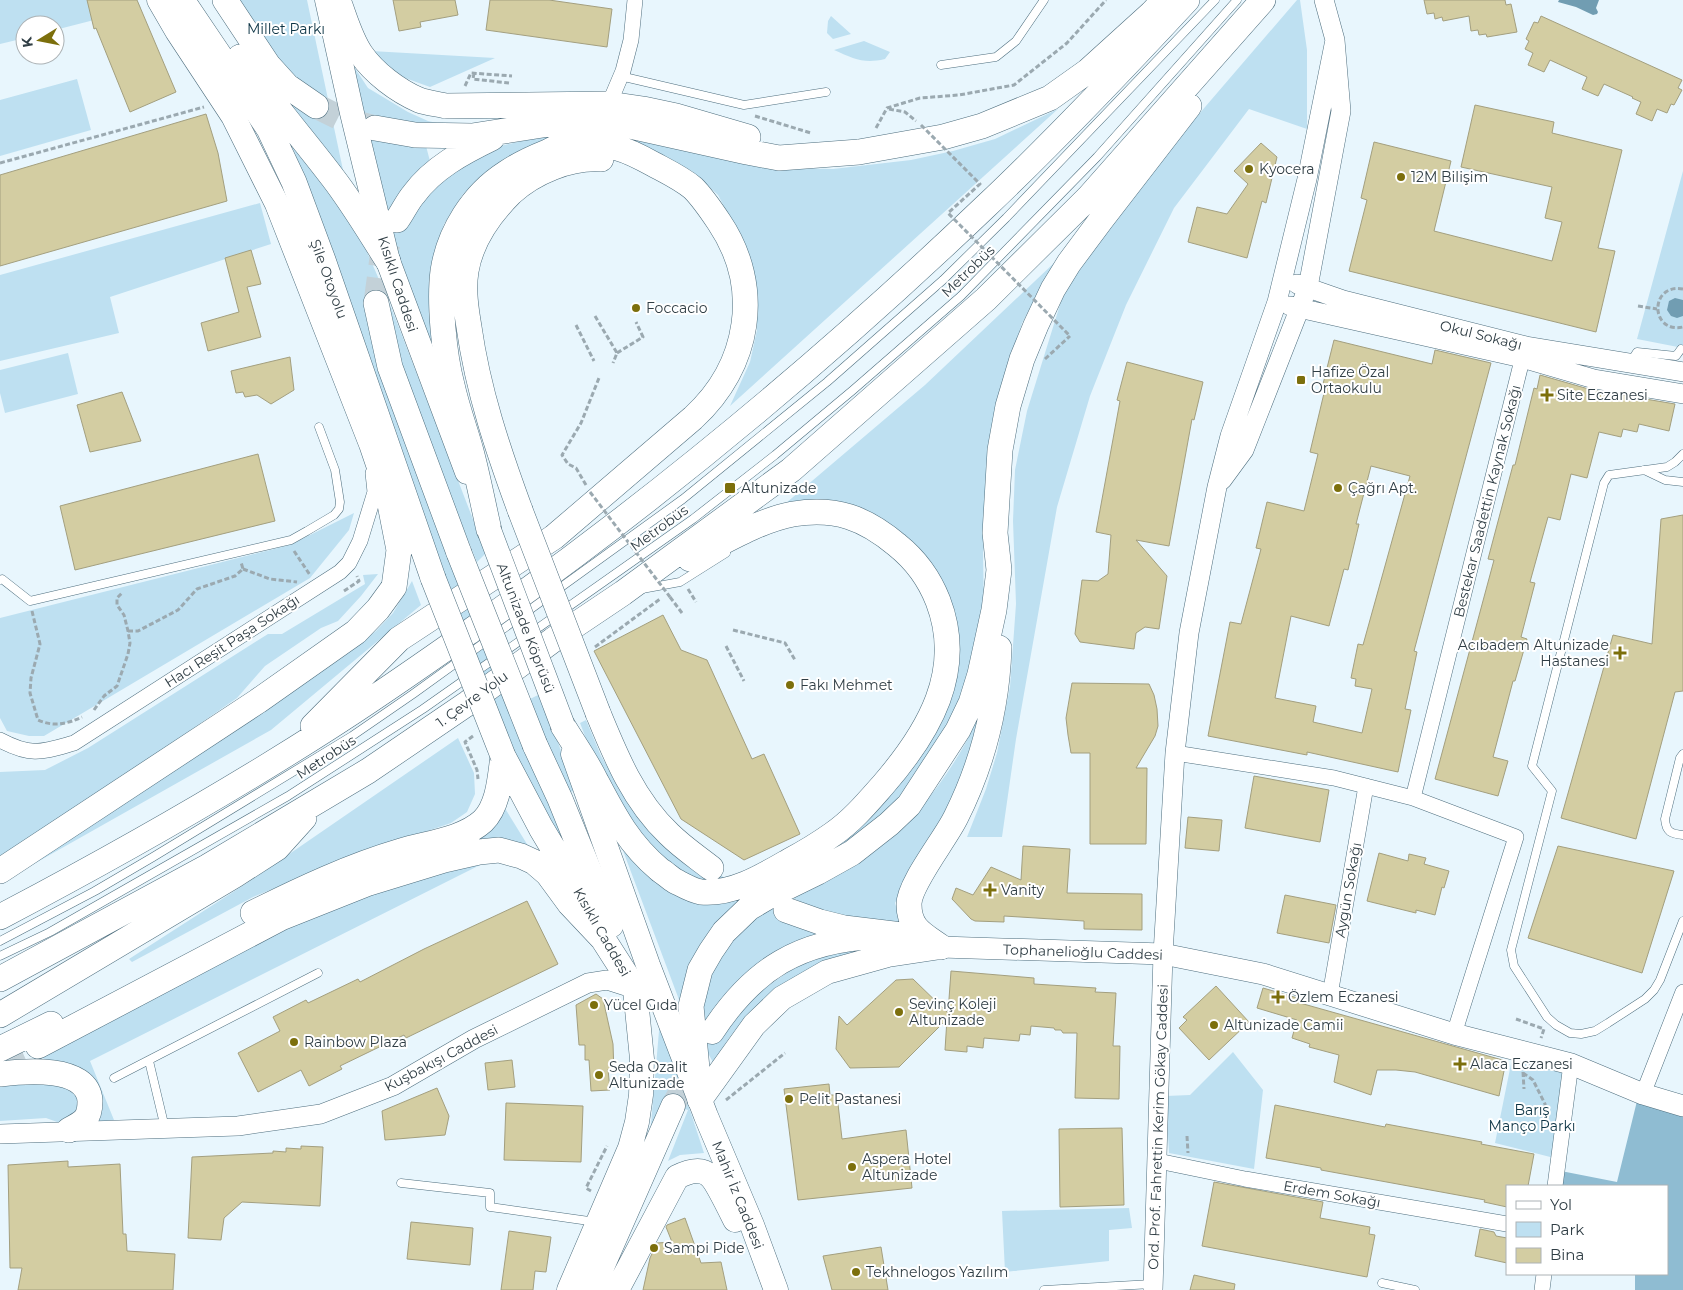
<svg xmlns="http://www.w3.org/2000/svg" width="1683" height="1290" font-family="Montserrat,sans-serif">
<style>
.green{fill:#bee0f1}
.forest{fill:#8fbcd2}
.water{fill:#719db2}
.building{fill:#d3cda2;stroke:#a39f7f;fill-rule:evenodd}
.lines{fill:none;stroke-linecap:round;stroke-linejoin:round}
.primary-tunnel{stroke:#c3d1d8;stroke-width:24;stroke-dasharray:24 12;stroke-linecap:butt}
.trunk-tunnel{stroke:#c3d1d8;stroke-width:25;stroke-dasharray:25 12;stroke-linecap:butt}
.service-casing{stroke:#4e6e7e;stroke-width:9}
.minor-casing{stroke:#4e6e7e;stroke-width:16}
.tertiary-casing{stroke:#4e6e7e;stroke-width:20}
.secondary-casing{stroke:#4e6e7e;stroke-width:22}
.primary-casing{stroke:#4e6e7e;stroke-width:25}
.trunk-casing{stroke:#4e6e7e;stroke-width:26}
.path{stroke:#9ba9b0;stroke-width:3;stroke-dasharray:5 2.5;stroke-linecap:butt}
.service{stroke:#fff;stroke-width:8}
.minor{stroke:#fff;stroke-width:15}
.tertiary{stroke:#fff;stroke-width:19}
.secondary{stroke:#fff;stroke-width:21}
.primary{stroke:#fff;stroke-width:24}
.trunk{stroke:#fff;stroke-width:25}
.primary-bridge-casing{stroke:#4e6e7e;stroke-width:25;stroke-linecap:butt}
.trunk-bridge-casing{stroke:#4e6e7e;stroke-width:26;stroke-linecap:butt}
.path-bridge{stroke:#9ba9b0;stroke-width:3;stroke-dasharray:5 2.5;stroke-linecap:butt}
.primary-bridge{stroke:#fff;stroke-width:24}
.trunk-bridge{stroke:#fff;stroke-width:25}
.poi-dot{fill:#7c6f0c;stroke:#fff;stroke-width:2}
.labels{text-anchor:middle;stroke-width:4;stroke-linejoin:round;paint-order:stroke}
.park-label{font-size:14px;fill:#0b3344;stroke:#fff}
.poi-label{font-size:14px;fill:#303e45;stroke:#fff;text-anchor:start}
.street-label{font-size:14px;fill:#303e45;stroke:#fff}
</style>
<rect width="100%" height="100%" fill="#e8f6fd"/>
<path class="green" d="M0 0H137L141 8 55 30V25H25V38L0 44Z
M238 0H307L343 170 323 150 289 107 291 76 262 41Z
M1297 0H1300L1307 50V129L1249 109 1174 208 1126 305 1090 396 1057 507 1016 739 1002 837H967L986 789 997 753 1010 687 1016 604 1013 521 1015 470 1027 411 1063 295 1090 252 1151 170Z
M831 16 851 34 833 39 827 33 828 21Z
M864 41 890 52 885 59C864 64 854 59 834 50Z
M371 51 495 58 430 87 394 74Z
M345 53 368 88 408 112 428 121 463 129 426 146 431 165 424 199 455 168 496 147 543 136 629 135 783 168 833 169 911 160 953 151 995 139 1058 109 730 406 750 362 757 330V305L740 236 718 195 692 171 656 153 546 141 504 159 463 194 444 224 433 259 435 354 397 250Z
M77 79 91 130 0 156V100Z
M288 137 361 238 391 307 486 553 477 562 435 459 367 303 586 881 512 751 439 565 343 289 317 207Z
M1683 171V348L1637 339Z
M260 203 271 244 110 297 119 333 0 361V275Z
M1054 263 1022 323 999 399 987 493 983 554 984 609 957 714 909 791 844 847 786 879 941 713 931 571 900 531 865 511 779 509 925 385Z
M68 353 78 394 5 413 0 393V370Z
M354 513 349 530 310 578 44 736H29L7 731 0 718V618L290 545Z
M378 574 361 596 338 621 321 628 265 666 237 698 40 834 0 856V772L45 770 88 748 268 634H282L365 584 363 575Z
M412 581 421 605 271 730 0 883 357 646 376 631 393 613Z
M540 694 554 731 575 791 570 792 528 700Z
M984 698 986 700C981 724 975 747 966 770 947 816 918 859 895 903L903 928 825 914 789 896 777 916 803 926 833 933 788 949 769 958 741 981 716 1010 708 1029 718 1036 737 1011 752 997 794 968 827 953 892 945C876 949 859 951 843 956 801 971 756 1001 729 1038 723 1046 719 1055 714 1064 706 1050 698 1035 698 1018 698 966 744 918 789 896 794 893 801 892 807 889 832 878 857 865 879 848 914 820 943 783 965 744 973 730 978 713 984 698Z
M586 720 601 756 617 783 710 870 721 875 727 881 707 886 676 870 638 835 595 762 580 723Z
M458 738 474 773 475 794 467 812 451 823 357 855 253 897 132 962 129 959 247 883Z
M503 805 530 849 470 842Z
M619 840 636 859 740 898 743 901 681 1005Z
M488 861 90 1061 114 1120 98 1122 103 1107 95 1086 85 1074 67 1063 44 1059 40 1054 305 920 369 894 453 868Z
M660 1019 704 1153 680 1155 668 1161 688 1110 673 1106 650 1136Z
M1514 1049 1571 1064 1558 1159 1495 1143Z
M1233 1052 1263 1090 1254 1169 1169 1153 1166 1096 1190 1095Z
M61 1081 79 1095 77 1110 60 1123 46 1118 0 1121V1082Z
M1129 1208 1132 1228 1109 1230V1261L1005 1272 1002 1211Z"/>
<path class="forest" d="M1637 1101 1683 1115V1290H1635V1274H1667V1186H1559L1561 1171 1617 1182Z"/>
<path class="water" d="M1559 0H1599L1596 8 1598 12 1597 14 1593 15 1576 7 1558 2Z
M1675 298 1683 300V316L1677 318 1671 316 1667 310 1669 301Z"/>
<path class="building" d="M87 0H137L176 92 130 112 96 28 94 29Z
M393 0H455L458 15 420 22 421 27 399 31Z
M490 0H549L612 9 607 47 486 30Z
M1424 0H1505L1506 5 1511 4 1517 32 1487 37 1486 34 1479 35 1478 30 1471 31 1469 16 1443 21 1442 17 1435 19 1434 13 1427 14Z
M1541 16 1682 80 1678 88 1682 90 1674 105 1671 104 1667 113 1657 109 1652 121 1636 114 1641 102 1632 98 1633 97 1604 84 1598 96 1582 89 1587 77 1550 60 1544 72 1528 65 1533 53 1525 49 1529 41 1526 39 1534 22 1538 23Z
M1475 105 1554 122 1552 133 1622 150 1598 248 1615 251 1596 332 1349 271 1367 200 1361 198 1374 142 1451 161 1434 231 1552 261 1562 222 1545 218 1552 187 1461 167Z
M206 114 218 153 227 201 0 266V175Z
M1261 143 1277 157 1266 203 1262 201 1247 258 1188 242 1197 207 1227 214 1248 184 1234 171Z
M251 250 261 284 247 287 261 337 208 351 201 323 239 312 225 258Z
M1334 340 1432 364 1435 350 1491 363 1414 651 1417 652 1405 709 1411 710 1398 772 1307 752V755L1208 736 1230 622 1241 624 1261 549 1256 548 1267 502 1304 511 1318 454 1310 452 1325 389 1322 388ZM1371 466 1410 476 1363 645 1358 644 1351 678 1356 679 1355 686 1372 689 1362 733 1313 722 1316 706 1275 698 1291 616 1329 626 1344 569 1348 570 1359 524H1356Z
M290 357 294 390 271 404 257 395 245 397 243 392 236 393 231 371Z
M1127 362 1203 382 1194 420 1192 419 1169 546 1136 540 1167 576 1159 629 1145 627 1136 633 1134 649 1080 642 1075 634 1082 580 1098 581 1108 574 1111 535 1096 532 1120 401 1117 400Z
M1540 375 1592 390 1675 404 1669 431 1639 424 1637 432 1623 429 1621 437 1599 432 1587 478 1571 474 1560 520 1548 517 1530 582 1535 583 1521 637 1527 639 1515 681H1513L1493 757 1508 761 1498 796 1435 779 1494 560 1488 559 1513 465H1515L1534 388 1537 389Z
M122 392 141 441 90 452 77 405Z
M258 454 275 521 75 570 60 506Z
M1683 515V691L1675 692 1636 839 1561 818 1613 635 1652 644 1661 519Z
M663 615 681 650 707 660 752 759 764 754 800 834 744 860 681 819 594 651Z
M1072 683 1149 684 1154 695 1157 709 1158 726 1155 736 1136 768H1147L1146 844H1090V753H1071L1068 735 1066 718Z
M1254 776 1329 790 1320 842 1245 828Z
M1188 817 1222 820 1219 851 1185 848Z
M1023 846 1070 849 1067 893 1142 894V930L1084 929V921L1004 916V922L975 921 971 919 952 899 956 888 973 895 991 867 1021 880Z
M1558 846 1674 871 1642 973 1528 938Z
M1379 853 1408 861 1409 854 1426 858 1424 864 1449 871 1444 888 1442 887 1435 915 1416 910V913L1367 901Z
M1285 895 1336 905 1329 943 1277 933Z
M527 901 558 964 406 1038 404 1035 340 1066 342 1069 309 1086 301 1070 258 1092 238 1053 280 1031 273 1017 306 1000 308 1003 358 979 360 982 424 949Z
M951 971 1034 978V984L1096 988 1095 992 1116 993 1113 1046H1120L1119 1099 1075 1098 1077 1033H1063L1061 1030H1055L1054 1028 1031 1026 1030 1035 1020 1034 1019 1041 984 1038 983 1048 967 1046V1052L945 1050 947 1019 899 1067 850 1068 836 1049 839 1016 847 1025 896 980 913 979 948 1013Z
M1216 986 1249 1022 1209 1060 1179 1028 1187 1020 1183 1017Z
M1263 988 1301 999 1300 1003 1506 1061 1499 1096 1415 1072 1396 1070H1377L1371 1095 1334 1082 1339 1055 1309 1047 1310 1044 1292 1038 1297 1020 1257 1008Z
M596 994 603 999 613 1044 614 1073 608 1069 610 1090 591 1091 589 1060H585V1045H579L576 1005Z
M512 1060 515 1087 488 1090 485 1063Z
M829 1084 830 1095H837L842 1139 906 1130 912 1188 798 1200 784 1089Z
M437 1088 449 1116 445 1135 385 1140 382 1111Z
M506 1103 583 1106 581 1162 504 1160Z
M1275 1105 1385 1127 1386 1124 1482 1142 1481 1144 1534 1154 1528 1186H1507V1207L1484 1202 1485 1200 1321 1170V1168L1266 1158Z
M1122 1128 1124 1205 1060 1207 1059 1129Z
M301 1146 323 1147 320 1206 242 1202 224 1218 221 1240 188 1238 192 1157 273 1153V1151L286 1152V1148L301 1149Z
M68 1161V1167L120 1164 123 1234H126L127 1251 175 1254 173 1290H18L22 1268H10L8 1165Z
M1214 1182 1323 1202 1320 1218 1370 1227 1369 1234 1375 1235 1367 1277 1202 1246Z
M685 1218 701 1263 721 1262 727 1290H643L650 1258 657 1243 672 1242 666 1227 667 1225Z
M411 1222 473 1228 470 1265 407 1259Z
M1480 1229 1494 1232 1496 1236 1507 1238V1263L1475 1256Z
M509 1231 551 1237 546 1272 535 1271 533 1290H501Z
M881 1247 888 1290H832L823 1256Z
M1194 1275 1235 1284 1234 1290H1190Z"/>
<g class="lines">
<path class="primary-tunnel" d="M673 1106 697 1060"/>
<path class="trunk-tunnel" d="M316 106 344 120 375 128
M376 303 382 258 389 241
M0 1063 38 1046"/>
<defs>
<path id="service" d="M941 65 996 57 1016 41 1044 0
M620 76 744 105 826 92
M1630 363 1637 352 1676 356 1681 349
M1683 454 1675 462 1667 467 1609 475 1604 483 1532 766 1552 791 1511 950 1514 966 1547 1017 1556 1025 1570 1033 1581 1034 1595 1031 1608 1023 1645 999 1654 990 1660 980 1683 921
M1644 470 1665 480 1683 482
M0 580 2 579 30 601 291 540 307 531 334 515 339 509 340 502 335 470 319 427
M642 589 680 582 726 553
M1683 754 1680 758 1665 819C1666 832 1671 834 1683 835
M0 941 95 891 153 857 352 736 413 694 683 499 827 382 943 280 1006 218 1215 0
M0 956 50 932 288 796 423 709 693 519 775 455 853 390 961 296 1097 157 1237 0
M149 1061 165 1128
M114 1078 318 973
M401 1183 490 1193V1207L596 1222
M1382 1283 1415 1290
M1044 1290 1152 1284"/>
<path id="minor" d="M609 104 623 71 631 40 635 0
M0 740C32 757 42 752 74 743L340 572 349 563 360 541 375 492 373 473
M1175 753 1334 778 1413 798 1516 837 1454 1034
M1413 798 1525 348
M1330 995 1366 786
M1643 1094 1683 992
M1158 1161 1245 1179 1507 1224
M1555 1186 1571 1064
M1542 1290 1544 1274"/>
<path id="tertiary" d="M1297 284 1343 300 1526 346 1683 372
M1290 306 1522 358 1594 379 1683 394
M1222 480 1244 450 1308 287 1341 111 1335 40 1324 0
M0 1134 238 1126 321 1114 393 1086 474 1039 588 983 607 980 635 989
M1153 1290 1163 954 1175 753 1189 633 1217 487 1230 436 1277 302 1307 179 1335 40"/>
<path id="secondary" d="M941 947 1163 954 1263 974 1454 1034 1571 1064 1643 1094 1683 1106"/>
<path id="primary" d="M159 0 177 31 233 116 277 204 371 444 388 494 396 511
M327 0 352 113 388 261 467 472
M573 754 648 965 706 1116 752 1225 776 1290
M712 1032C753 969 800 940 876 937
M700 1100 754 1025 782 998 827 972 888 955 941 947
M569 1290 630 1148 637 1122 641 1095 642 1059 635 989
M592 1290 673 1106
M617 1290 677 1177C687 1172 701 1167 710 1176 716 1181 731 1212 735 1220"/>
<path id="trunk" d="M182 0 269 129 294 182 323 260 433 578
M225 0 268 65 287 86 316 106
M338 0C345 18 350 38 361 54 374 73 398 91 419 100 427 103 438 104 446 106L609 104 643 109 676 116 748 137
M240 57C268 99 302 137 333 178 353 204 370 233 388 261
M375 128 415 135 472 136 568 121 630 126 747 152 779 158 859 152 943 137 982 126 1050 98 1088 71 1152 13 1164 0
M397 220C403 212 407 202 414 194 433 168 463 152 492 138
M376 303 390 367 459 553
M520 510C498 450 478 391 469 327 466 309 463 290 466 271 471 241 490 214 511 193 534 172 570 157 601 159
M598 713C616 757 634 801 669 834 682 847 697 857 711 868
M313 726 399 639 554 537 693 418C750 366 763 287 719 222 711 210 703 198 693 188 681 178 666 171 653 164 624 148 613 144 580 145 575 145 568 144 563 145 558 146 552 150 547 152 532 158 519 164 506 173 473 194 449 232 443 271 439 302 444 355 452 385 457 408 465 429 471 451 478 477 483 504 489 530
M563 726C574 744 586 761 595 779 614 815 628 843 660 870 665 873 670 878 675 881 683 885 693 891 701 892 732 895 763 876 789 861 804 853 819 844 833 834 852 821 868 802 883 785 929 732 965 671 938 601 929 578 917 561 897 545 865 518 836 507 793 514 757 521 722 543 690 559
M535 745 560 799 611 925
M503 756 541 828 578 890 603 939 635 989
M0 871 258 701 356 632 378 609 394 587 399 550 388 494
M786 910 820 922 844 928 910 936
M253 913C301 889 350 866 401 851 427 843 462 840 483 821 499 805 500 777 503 756
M0 917C112 858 222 796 328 728 377 697 425 663 472 630 654 502 825 360 986 206 1056 140 1122 70 1187 0
M941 947C923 934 909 929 909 904 909 884 946 838 956 817 982 765 997 707 999 648
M0 979 207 867 368 771 468 703 553 640 623 593 791 470 986 299 1088 198 1263 0
M0 1015 235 875 277 848 304 818
M38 1046 281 918 369 883 444 860 479 852 499 850 521 856 534 862 548 874 570 904 603 939
M0 1049 51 1024
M0 1074C24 1071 88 1065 90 1101 90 1119 84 1122 69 1130
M700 1100 691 1006 700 970 711 951 724 932 749 908 771 895 818 872 852 853 889 824 909 805 958 730 971 703 980 674 994 610 999 570 995 533 1000 450 1008 406 1022 359 1036 325 1053 289 1069 263 1101 220 1189 106"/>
</defs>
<use href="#service" class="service-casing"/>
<use href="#minor" class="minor-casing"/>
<use href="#tertiary" class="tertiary-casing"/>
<use href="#secondary" class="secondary-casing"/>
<use href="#primary" class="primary-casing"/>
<use href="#trunk" class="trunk-casing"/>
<path class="path" d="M474 73 473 79 509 83
M465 86 471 73 512 76
M889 109 905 112 916 121
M755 116 811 133
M876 128 887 108 920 98 959 95 1014 85 1067 43 1106 0
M0 163 204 107
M1683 289C1649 283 1650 334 1683 327
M1638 306 1657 309
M595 316 617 353 613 363
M576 325 594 361
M617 353 643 337 636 322
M1045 359 1070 336
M586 485 576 468 568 464 562 455 581 423 599 378
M294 551 310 575
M243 569 270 579 297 582
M688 589 696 602
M344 591 359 581 357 576
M670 597 682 613 684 612
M32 611 40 644 31 678 30 693 38 720C53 727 67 724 82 717
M733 630 785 643 795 660
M128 631H138L178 610 197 589 235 576 243 569 241 562
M726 646 744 681
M595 647 660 599
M94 710 104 696 117 686 128 654 130 643 128 631 124 615 117 605V598L123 592
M473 736 465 742 477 770 478 779
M1516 1019 1544 1029 1541 1038
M1523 1072 1524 1089
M1523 1073 1533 1080 1545 1104 1546 1127
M726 1100 785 1053
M1187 1136 1188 1153
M591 1191 586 1188 607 1146"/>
<use href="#service" class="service"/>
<use href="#minor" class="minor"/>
<use href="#tertiary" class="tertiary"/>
<use href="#secondary" class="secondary"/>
<use href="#primary" class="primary"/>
<use href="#trunk" class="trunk"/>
<defs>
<path id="primary-bridge" d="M489 530 563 726"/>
<path id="trunk-bridge" d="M520 510 598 713
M459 553 535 745
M433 578 503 756"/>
</defs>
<use href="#primary-bridge" class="primary-bridge-casing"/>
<use href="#trunk-bridge" class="trunk-bridge-casing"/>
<path class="path-bridge" d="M921 125 980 184 948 213 1070 336
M590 492 670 597"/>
<use href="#primary-bridge" class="primary-bridge"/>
<use href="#trunk-bridge" class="trunk-bridge"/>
</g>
<g class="poi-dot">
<circle cx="1249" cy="169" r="5"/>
<circle cx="1401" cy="177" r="5"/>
<circle cx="636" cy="308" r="5"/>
<rect x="1296" y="375" width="10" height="10" rx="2.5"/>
<path d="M1544.5 387.5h5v5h5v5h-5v5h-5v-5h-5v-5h5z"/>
<rect x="724" y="482" width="12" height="12" rx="2.5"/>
<circle cx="1338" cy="488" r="5"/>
<path d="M1617.5 645.5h5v5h5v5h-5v5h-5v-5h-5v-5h5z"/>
<circle cx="790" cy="685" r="5"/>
<path d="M987.5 882.5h5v5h5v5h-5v5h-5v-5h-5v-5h5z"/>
<path d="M1275.5 989.5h5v5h5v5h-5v5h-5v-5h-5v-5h5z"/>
<circle cx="594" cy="1005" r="5"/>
<circle cx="899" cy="1012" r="5"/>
<circle cx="1214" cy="1025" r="5"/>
<circle cx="294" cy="1042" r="5"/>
<path d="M1457.5 1056.5h5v5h5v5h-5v5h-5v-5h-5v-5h5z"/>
<circle cx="599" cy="1075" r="5"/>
<circle cx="789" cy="1099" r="5"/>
<circle cx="852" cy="1167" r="5"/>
<circle cx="654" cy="1248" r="5"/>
<circle cx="856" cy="1272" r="5"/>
</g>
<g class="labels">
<g class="park-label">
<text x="286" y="34">Millet Parkı</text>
<text x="1532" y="1115">Barış<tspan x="1532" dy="16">Manço Parkı</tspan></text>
</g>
<g class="poi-label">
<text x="1259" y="174">Kyocera</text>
<text x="1411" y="182">12M Bilişim</text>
<text x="646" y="313">Foccacio</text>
<text x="1311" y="377">Hafize Özal<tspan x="1311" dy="16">Ortaokulu</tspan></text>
<text x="1557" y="400">Site Eczanesi</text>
<text x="741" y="493">Altunizade</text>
<text x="1348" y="493">Çağrı Apt.</text>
<text x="1609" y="650" text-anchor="end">Acıbadem Altunizade<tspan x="1609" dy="16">Hastanesi</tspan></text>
<text x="800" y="690">Fakı Mehmet</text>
<text x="1001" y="895">Vanity</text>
<text x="1288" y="1002">Özlem Eczanesi</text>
<text x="909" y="1009">Sevinç Koleji<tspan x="909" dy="16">Altunizade</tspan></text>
<text x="604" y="1010">Yücel Gıda</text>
<text x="1224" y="1030">Altunizade Camii</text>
<text x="304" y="1047">Rainbow Plaza</text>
<text x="1470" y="1069">Alaca Eczanesi</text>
<text x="609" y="1072">Seda Ozalit<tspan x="609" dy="16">Altunizade</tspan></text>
<text x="799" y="1104">Pelit Pastanesi</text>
<text x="862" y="1164">Aspera Hotel<tspan x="862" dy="16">Altunizade</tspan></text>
<text x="664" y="1253">Sampi Pide</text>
<text x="866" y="1277">Tekhnelogos Yazılım</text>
</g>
<g class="street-label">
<text transform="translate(968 271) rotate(-44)" y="5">Metrobüs</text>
<text transform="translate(329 279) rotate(70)" y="5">Şile Otoyolu</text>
<text transform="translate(398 284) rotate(72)" y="5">Kısıklı Caddesi</text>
<text transform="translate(1481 335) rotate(14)" y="5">Okul Sokağı</text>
<text transform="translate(1487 501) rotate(-76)" y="5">Bestekar Saadettin Kaynak Sokağı</text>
<text transform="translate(659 528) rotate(-36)" y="5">Metrobüs</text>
<text transform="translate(526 628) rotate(69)" y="5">Altunizade Köprüsü</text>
<text transform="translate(232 641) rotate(-33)" y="5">Hacı Reşit Paşa Sokağı</text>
<text transform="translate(472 699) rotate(-36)" y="5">1. Çevre Yolu</text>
<text transform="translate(326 757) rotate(-33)" y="5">Metrobüs</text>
<text transform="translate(1348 890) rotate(-80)" y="5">Aygün Sokağı</text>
<text transform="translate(602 932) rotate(60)" y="5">Kısıklı Caddesi</text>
<text transform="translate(1083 952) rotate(2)" y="5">Tophanelioğlu Caddesi</text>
<text transform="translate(441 1058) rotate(-28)" y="5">Kuşbakışı Caddesi</text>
<text transform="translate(1158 1127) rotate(-88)" y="5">Ord. Prof. Fahrettin Kerim Gökay Caddesi</text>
<text transform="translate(1332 1194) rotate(10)" y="5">Erdem Sokağı</text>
<text transform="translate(738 1195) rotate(68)" y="5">Mahir İz Caddesi</text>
</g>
</g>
<rect x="1506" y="1185" width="162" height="90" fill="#ffffff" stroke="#acb2b5"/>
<rect x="1516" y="1201" width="25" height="8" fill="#ffffff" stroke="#acb2b5"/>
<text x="1550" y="1210" font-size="15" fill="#303e45">Yol</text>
<rect x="1516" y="1222" width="25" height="15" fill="#bee0f1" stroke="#acb2b5"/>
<text x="1550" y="1235" font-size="15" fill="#303e45">Park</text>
<rect x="1516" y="1248" width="25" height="15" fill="#d3cda2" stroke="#acb2b5"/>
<text x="1550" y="1260" font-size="15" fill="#303e45">Bina</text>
<g transform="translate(40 40) rotate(260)"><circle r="24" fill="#ffffff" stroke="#acb2b5"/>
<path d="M0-4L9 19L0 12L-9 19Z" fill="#7c6f0c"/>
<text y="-8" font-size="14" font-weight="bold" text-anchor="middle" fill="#303e45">K</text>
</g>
</svg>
